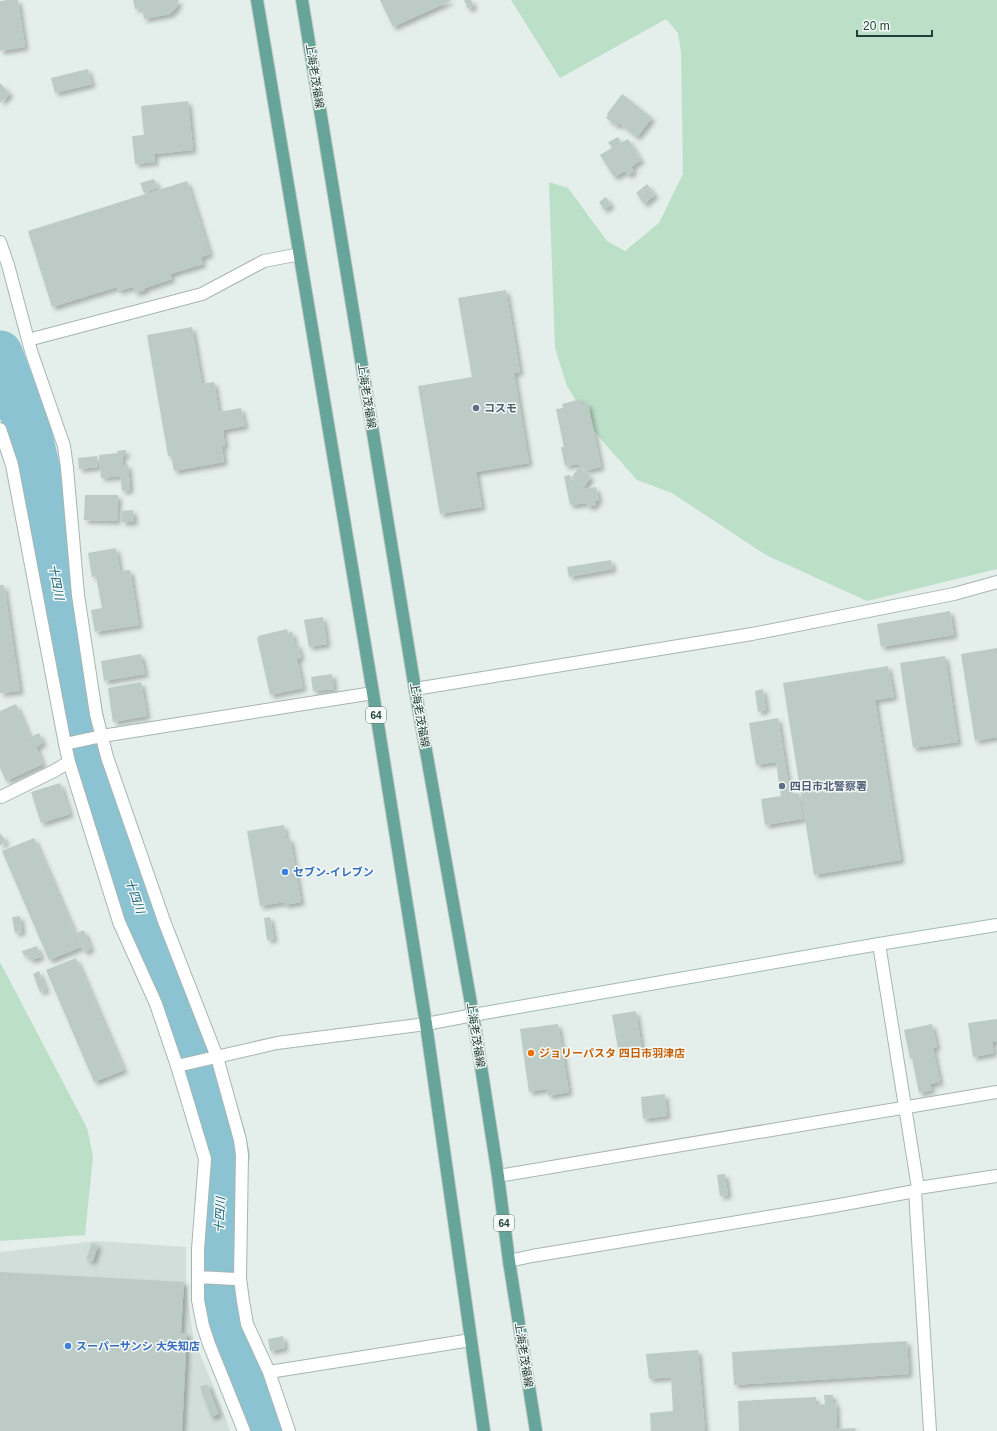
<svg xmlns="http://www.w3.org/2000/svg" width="997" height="1431" font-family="Arial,'Noto Sans JP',sans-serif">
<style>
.built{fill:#d2ded9}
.green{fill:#bcdfc8}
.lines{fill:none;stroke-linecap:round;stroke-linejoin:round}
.river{stroke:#8bc3d3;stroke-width:45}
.building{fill:#bccbc6;filter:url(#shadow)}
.street-casing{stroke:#a6b6b2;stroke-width:14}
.secondary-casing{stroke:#a2bab3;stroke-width:14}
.primary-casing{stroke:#c1cac8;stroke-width:14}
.street{stroke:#fff;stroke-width:12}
.secondary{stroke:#fff;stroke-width:12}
.primary{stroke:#67a499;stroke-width:12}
.service-dot{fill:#5c6f8a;stroke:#f5faf7;stroke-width:1.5}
.shop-dot{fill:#3f7fe0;stroke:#f5faf7;stroke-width:1.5}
.food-dot{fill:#e8710a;stroke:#f5faf7;stroke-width:1.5}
.labels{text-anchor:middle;stroke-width:3;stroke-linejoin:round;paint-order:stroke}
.shield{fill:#f5faf7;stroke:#627873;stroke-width:1}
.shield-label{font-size:10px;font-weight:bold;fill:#23403a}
.street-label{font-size:11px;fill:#23403a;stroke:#f5faf7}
.service-label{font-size:11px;font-weight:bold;fill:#4e5e75;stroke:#f5faf7;text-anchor:start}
.shop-label{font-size:11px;font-weight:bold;fill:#366cbe;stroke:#f5faf7;text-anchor:start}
.food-label{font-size:11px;font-weight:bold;fill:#c56008;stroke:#f5faf7;text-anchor:start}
.water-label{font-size:12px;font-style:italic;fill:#1b667d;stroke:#f5faf7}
</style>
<defs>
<filter id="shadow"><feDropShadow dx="3.5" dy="3.5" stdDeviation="2" flood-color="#0004"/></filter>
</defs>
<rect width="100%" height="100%" fill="#e4eeea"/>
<path class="built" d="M97 1241 186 1247V1286L193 1337 220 1403 230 1431H0V1252Z"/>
<path class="green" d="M511 0H997V569L867 601 766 555 672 493 637 480 598 436 567 386 555 348 549 182 568 188 607 241 625 251 659 223 683 174 681 52 678 33 666 19 560 78Z
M0 962 87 1128 93 1156 85 1235 0 1241Z"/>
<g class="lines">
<path class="river" d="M0 353 29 432 40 478 50 553 88 754 140 911 194 1045 223 1136 227 1156 218 1212 220 1303 225 1322 256 1396 269 1431"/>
</g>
<path class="building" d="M8 0H18L25 47 0 51V1Z
M133 0H179L176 8 170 14 144 19 142 8 135 9Z
M380 0H452L393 27Z
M464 0H471L474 6 468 9Z
M88 69 92 84 55 93 51 78Z
M0 83 10 94 0 103Z
M622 94 652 118 637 137 619 123 617 126 606 118 608 115 607 114Z
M188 101 193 150 154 154 155 162 135 164 132 136 144 135 141 106Z
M618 137 621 143 628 139 641 160 631 167 634 171 628 175 625 171 614 177 600 155 612 148 608 142Z
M154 179 158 188 144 193 140 183Z
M187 181 210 254 201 257 203 264 170 274 172 279 145 288V290L135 293 133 287 118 291 117 287 52 307 28 231Z
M647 184 655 195 644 204 636 193Z
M606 197 611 205 604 210 599 202Z
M506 290 520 372 514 373 529 463 476 472 482 507 440 514 418 386 472 377 458 298Z
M192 327 202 384 214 382 219 412 241 408 245 426 223 430 225 446H222L224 462 174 471 171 456H168L147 335Z
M581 399 582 404 575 406 588 403 601 467 587 470 578 464 565 466 561 447H564L556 409 563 408 562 404Z
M126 450V455H122L123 465H128L130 490 122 491 120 476 101 478 99 455 118 453 117 451Z
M97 456 98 467 79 469 78 458Z
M579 467 591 477 584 487 571 478Z
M570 475 572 482H575L585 489 596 487 599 501H595L596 505 588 507 587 503 570 505 564 476Z
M85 495H118L117 521 84 520Z
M133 510 134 522H122V511Z
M116 548 120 571 130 570 139 625 95 632 91 610 102 608 96 576 92 577 88 553Z
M611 560 613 569 569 577 567 567Z
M0 585H4L20 691 0 693Z
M950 611 954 635 881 647 877 624Z
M323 617 327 644 309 647 304 620Z
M287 629 288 633 292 632 295 645 298 644 301 658 297 659 303 688 270 695 257 638H259L258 636Z
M997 648V737L975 741 961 654Z
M141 654 145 674 104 681 101 661Z
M945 656 958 742 913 748 900 663Z
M888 666 894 697 875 700 901 860 814 875 783 683Z
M332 674 334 689 313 691 311 677Z
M141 682 147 716 113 722 108 688Z
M763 689 766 710 758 712 755 691Z
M16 704 30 737 39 733 43 743 36 747 43 764 6 781 0 768V711Z
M778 718 790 794 799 793 803 819 765 825 761 799 781 796 776 762 756 765 749 723Z
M60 783 70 814 41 823 31 792Z
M284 825 286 839 290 838 301 902 284 905V902L260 906 247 831Z
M0 833 6 841 0 846Z
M34 838 81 947 49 960 2 851Z
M20 916 22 932 15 933 12 917Z
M270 917 274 939 267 940 264 918Z
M84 930 91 949 84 952 77 933Z
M37 946 41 957 30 960 28 955 24 956 22 951Z
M76 958 124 1070 94 1082 46 970Z
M39 971 46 990 40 992 33 974Z
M636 1011 642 1050 619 1054 612 1015Z
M997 1019V1041L992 1042 994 1053 973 1057 968 1023Z
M558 1024 569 1092 548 1096 547 1089 529 1092 520 1029Z
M932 1024 937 1047 933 1048 940 1082 930 1084 932 1090 919 1093 912 1058H910L904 1030Z
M665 1094 667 1116 643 1119 641 1097Z
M725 1174 728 1195 720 1196 717 1175Z
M92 1243 98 1245 93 1261 86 1259Z
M0 1272 184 1282 181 1333H187L182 1431H0Z
M283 1336 285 1348 270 1351 268 1339Z
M907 1341 909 1374 734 1385 732 1352Z
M698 1350 705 1431H651L650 1413 673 1411 671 1377 649 1379 646 1354Z
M207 1384 219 1414 211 1417 200 1387Z
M824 1395H833V1402H836L837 1429 855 1428 856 1431H739L738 1401 816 1397V1405L825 1404Z"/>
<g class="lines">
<defs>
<path id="street" d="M0 242 8 265 31 351 64 446 67 468 78 595 96 714 107 757 164 921 217 1057 240 1140 242 1155 240 1278 243 1301 247 1324 269 1372
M28 340 202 294 264 261 300 254
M0 429 12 465 65 744 69 762 119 922 156 1004 177 1066 205 1159 198 1249V1300L203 1326 209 1344 244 1431
M415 689 752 634 954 594 997 582
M65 744 102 736 373 693
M1 797 54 771 69 762
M879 944 918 1188 915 1191 930 1431
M177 1066 277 1043 426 1024 473 1015
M498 1176 997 1092
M918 1188 997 1176
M509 1261 532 1256 834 1206 915 1191
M198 1277 235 1279
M289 1431 269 1372 471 1340"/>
<path id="secondary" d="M473 1015 879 944 997 925"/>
<path id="primary" d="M257 0 373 693 426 1024 484 1431
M302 0 415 689 473 1015 498 1176 509 1261 536 1431"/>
</defs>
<use href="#street" class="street-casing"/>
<use href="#secondary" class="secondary-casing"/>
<use href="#primary" class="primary-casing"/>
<use href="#street" class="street"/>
<use href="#secondary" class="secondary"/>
<use href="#primary" class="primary"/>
</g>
<g class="service-dot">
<circle cx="476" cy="408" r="4"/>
<circle cx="782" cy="786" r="4"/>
</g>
<g class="shop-dot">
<circle cx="285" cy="872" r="4"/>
<circle cx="68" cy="1346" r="4"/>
</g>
<circle class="food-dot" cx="531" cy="1053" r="4"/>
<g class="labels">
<g class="shield">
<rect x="366" y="707" width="20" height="16" rx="3"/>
<rect x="494" y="1215" width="20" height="16" rx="3"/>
</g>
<g class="shield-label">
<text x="376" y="719">64</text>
<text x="504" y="1227">64</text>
</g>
<g class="street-label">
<text transform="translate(315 76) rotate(81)" y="4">上海老茂福線</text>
<text transform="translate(367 396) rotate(81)" y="4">上海老茂福線</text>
<text transform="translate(420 715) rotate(80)" y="4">上海老茂福線</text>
<text transform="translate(476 1035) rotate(81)" y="4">上海老茂福線</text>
<text transform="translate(524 1355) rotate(81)" y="4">上海老茂福線</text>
</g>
<g class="service-label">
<text x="484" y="412">コスモ</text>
<text x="790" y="790">四日市北警察署</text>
</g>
<g class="shop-label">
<text x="293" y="876">セブン-イレブン</text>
<text x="76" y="1350">スーパーサンシ 大矢知店</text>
</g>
<g class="food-label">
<text x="539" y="1057">ジョリーパスタ 四日市羽津店</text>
</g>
<g class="water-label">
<text transform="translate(56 582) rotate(79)" y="4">十四川</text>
<text transform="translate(135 896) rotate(71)" y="4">十四川</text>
<text transform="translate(220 1215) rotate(-87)" y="4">十四川</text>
</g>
</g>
<path d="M857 30v6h75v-6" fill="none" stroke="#23403a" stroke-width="2"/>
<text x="863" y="30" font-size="12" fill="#23403a" stroke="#f5faf7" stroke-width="3" paint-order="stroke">20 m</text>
</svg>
